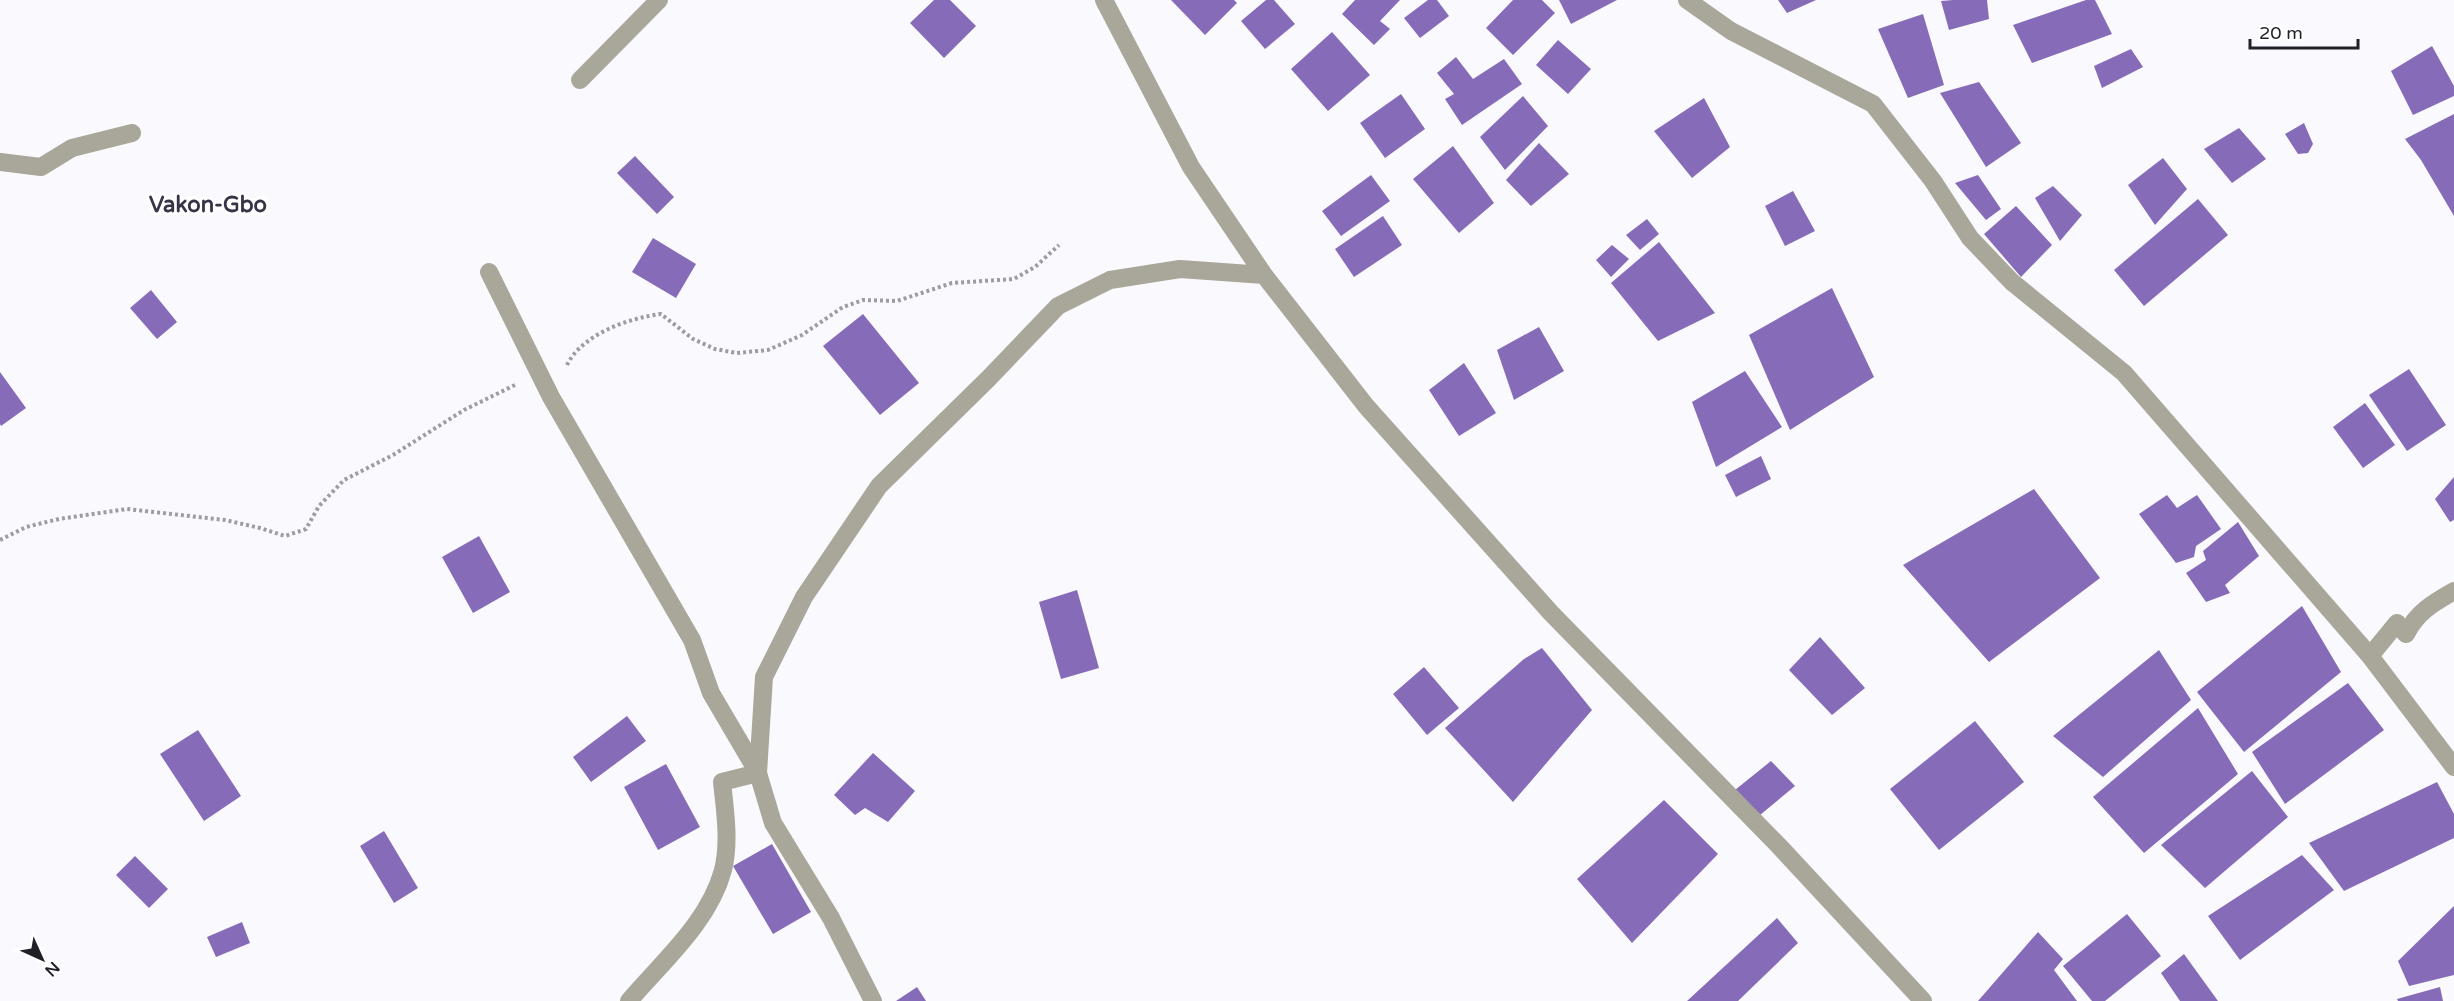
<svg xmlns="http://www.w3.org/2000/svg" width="2454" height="1001" font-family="'Varela Round',sans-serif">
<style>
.building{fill:#866cb8}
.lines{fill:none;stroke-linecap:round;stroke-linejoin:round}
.path{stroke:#9e9ca3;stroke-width:4;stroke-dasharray:3 3;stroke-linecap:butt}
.street{stroke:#a9a69a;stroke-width:18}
.labels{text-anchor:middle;stroke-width:6;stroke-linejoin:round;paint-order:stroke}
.quarter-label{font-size:22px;font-weight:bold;fill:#393348;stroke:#fff}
</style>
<rect width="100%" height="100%" fill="#faf9fe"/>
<path class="building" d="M934 0H950L976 26 944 58 910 23Z
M1171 0H1234L1237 3 1205 35Z
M1266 0H1274L1295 24 1265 49 1241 21Z
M1355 0H1400L1380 21 1390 29 1374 45 1342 14Z
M1428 0H1437L1449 16 1420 38 1404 18Z
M1513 0H1542L1555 13 1513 55 1486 28Z
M1559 0H1617L1571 24Z
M1778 0H1816L1787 13Z
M1953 0H1987L1989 19 1949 30 1941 1Z
M2086 0H2095L2112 34 2032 63 2013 25Z
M1923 14 1944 85 1908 98 1878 29Z
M1332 32 1370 75 1328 111 1291 69Z
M1558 40 1591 69 1568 94 1536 65Z
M2432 46 2454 86V96L2413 115 2391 71Z
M2131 49 2143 67 2102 88 2094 66Z
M1456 57 1473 79 1504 59 1522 84 1462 125 1445 99 1454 94 1437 73Z
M1979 82 2021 143 1986 167 1940 93Z
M1401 94 1425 129 1385 158 1360 123Z
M1523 96 1548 126 1505 170 1480 137Z
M1704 98 1730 147 1692 178 1654 131Z
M2454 114V216L2421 160 2405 139Z
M2304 123 2313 144 2308 153 2298 154 2285 134Z
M2239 128 2266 159 2232 183 2204 149Z
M1539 143 1569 174 1531 206 1506 180Z
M1453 146 1494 203 1459 233 1413 179Z
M635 156 674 197 657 214 617 173Z
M2163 158 2187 189 2155 225 2128 185Z
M1371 175 1390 201 1341 236 1322 211Z
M1978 175 2001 209 1986 220 1955 183Z
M2053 186 2082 215 2060 241 2035 198Z
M1793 191 1815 231 1785 246 1765 206Z
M2198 199 2228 235 2144 306 2114 270Z
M2016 206 2052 245 2021 277 1984 234Z
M1383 216 1402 245 1354 277 1335 249Z
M1647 219 1659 234 1640 250 1626 235Z
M653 238 696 264 676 298 632 272Z
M1659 242 1715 313 1658 341 1611 283Z
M1612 245 1629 259 1611 277 1596 260Z
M1832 288 1874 377 1790 430 1749 335Z
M151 290 177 322 157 339 130 308Z
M863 314 919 383 880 415 823 346Z
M1539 327 1564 371 1514 400 1497 350Z
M1464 363 1496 413 1459 436 1429 390Z
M2409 369 2446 425 2407 451 2369 395Z
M1745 371 1782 427 1716 467 1692 402Z
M0 372 26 408 1 426 0 424Z
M2365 403 2395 445 2363 468 2333 427Z
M1761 456 1771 479 1736 497 1725 475Z
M2454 477V520L2450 522 2435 499Z
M2034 489 2100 578 1989 662 1903 565Z
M2167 495 2177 508 2197 495 2221 529 2196 546 2194 557 2176 563 2139 514Z
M2238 522 2259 556 2225 585 2230 593 2206 602 2186 573 2206 560 2203 551Z
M479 536 510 592 473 613 442 557Z
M1077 590 1099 668 1061 679 1039 602Z
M2302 606 2341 672 2244 752 2197 692Z
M1820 637 1865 688 1832 715 1789 670Z
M1542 648 1592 710 1513 802 1445 728 1524 659Z
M2159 650 2191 700 2103 777 2053 736Z
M1424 667 1459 708 1427 735 1393 694Z
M2348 683 2384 730 2285 804 2252 752Z
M2198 708 2238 774 2144 853 2093 797Z
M627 716 646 741 591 782 573 757Z
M1975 721 2024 782 1939 850 1890 789Z
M198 730 241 796 204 821 160 754Z
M873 753 915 791 888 822 865 808 855 815 834 795Z
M1771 761 1795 786 1754 820 1735 790Z
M666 764 700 827 658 850 624 787Z
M2252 771 2288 817 2205 888 2161 845Z
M2437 782 2454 814V838L2344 891 2309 843Z
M1664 800 1718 854 1632 943 1577 879Z
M384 831 418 888 394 903 360 846Z
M772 844 811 912 773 934 733 866Z
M2302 855 2334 890 2240 960 2208 916Z
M135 856 168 889 149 908 116 875Z
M2454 906V975L2409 986 2398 961Z
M2127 914 2161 956 2105 1001H2092L2063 966Z
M1777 918 1798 943 1738 1001H1687Z
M242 922 250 943 216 957 207 937Z
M2038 932 2063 959 2054 970 2077 1001H1978Z
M2184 954 2218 1001H2180L2161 973Z
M917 987 926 1001H896Z
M2440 987 2443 1001H2398L2397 999Z"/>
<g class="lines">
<path class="path" d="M567 365C582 334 629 318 661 314L693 339 715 349 737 353 768 350 802 335 843 307 863 300 897 301 952 283 1014 279 1035 267 1059 245
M0 540 26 527 59 519 127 509 225 520 260 528 285 536 306 529 319 506 344 480 393 455 464 410 515 385"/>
<path class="street" d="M1104 0 1191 167 1264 275 1366 406 1551 613 1779 846 1923 1001
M1687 0 1731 31 1873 104 1933 181 1970 238 2012 282 2124 373 2370 656 2454 767
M580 80 659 0
M0 162 41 167 72 148 132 133
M489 272 551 397 692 640 711 693 758 773 773 823 831 918 873 1001
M2370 656 2397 623 2406 634C2417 612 2433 603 2454 591
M629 1001C663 961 709 922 723 870 730 842 725 810 722 782L758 773 764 677 804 597 879 486 988 379 1058 306 1110 280 1180 269 1264 275"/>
</g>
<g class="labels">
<g class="quarter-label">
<text x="208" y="212">Vakon-Gbo</text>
</g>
</g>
<g transform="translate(42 959) rotate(135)" stroke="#ffffff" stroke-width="4.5" paint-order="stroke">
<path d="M0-4.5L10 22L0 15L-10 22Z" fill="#221f29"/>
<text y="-9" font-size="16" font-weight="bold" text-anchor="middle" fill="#221f29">N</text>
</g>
<path d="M2250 39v9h108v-9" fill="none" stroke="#221f29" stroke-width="3"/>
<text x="2259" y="39" font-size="18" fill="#221f29" stroke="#ffffff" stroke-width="4.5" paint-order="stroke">20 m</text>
</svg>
